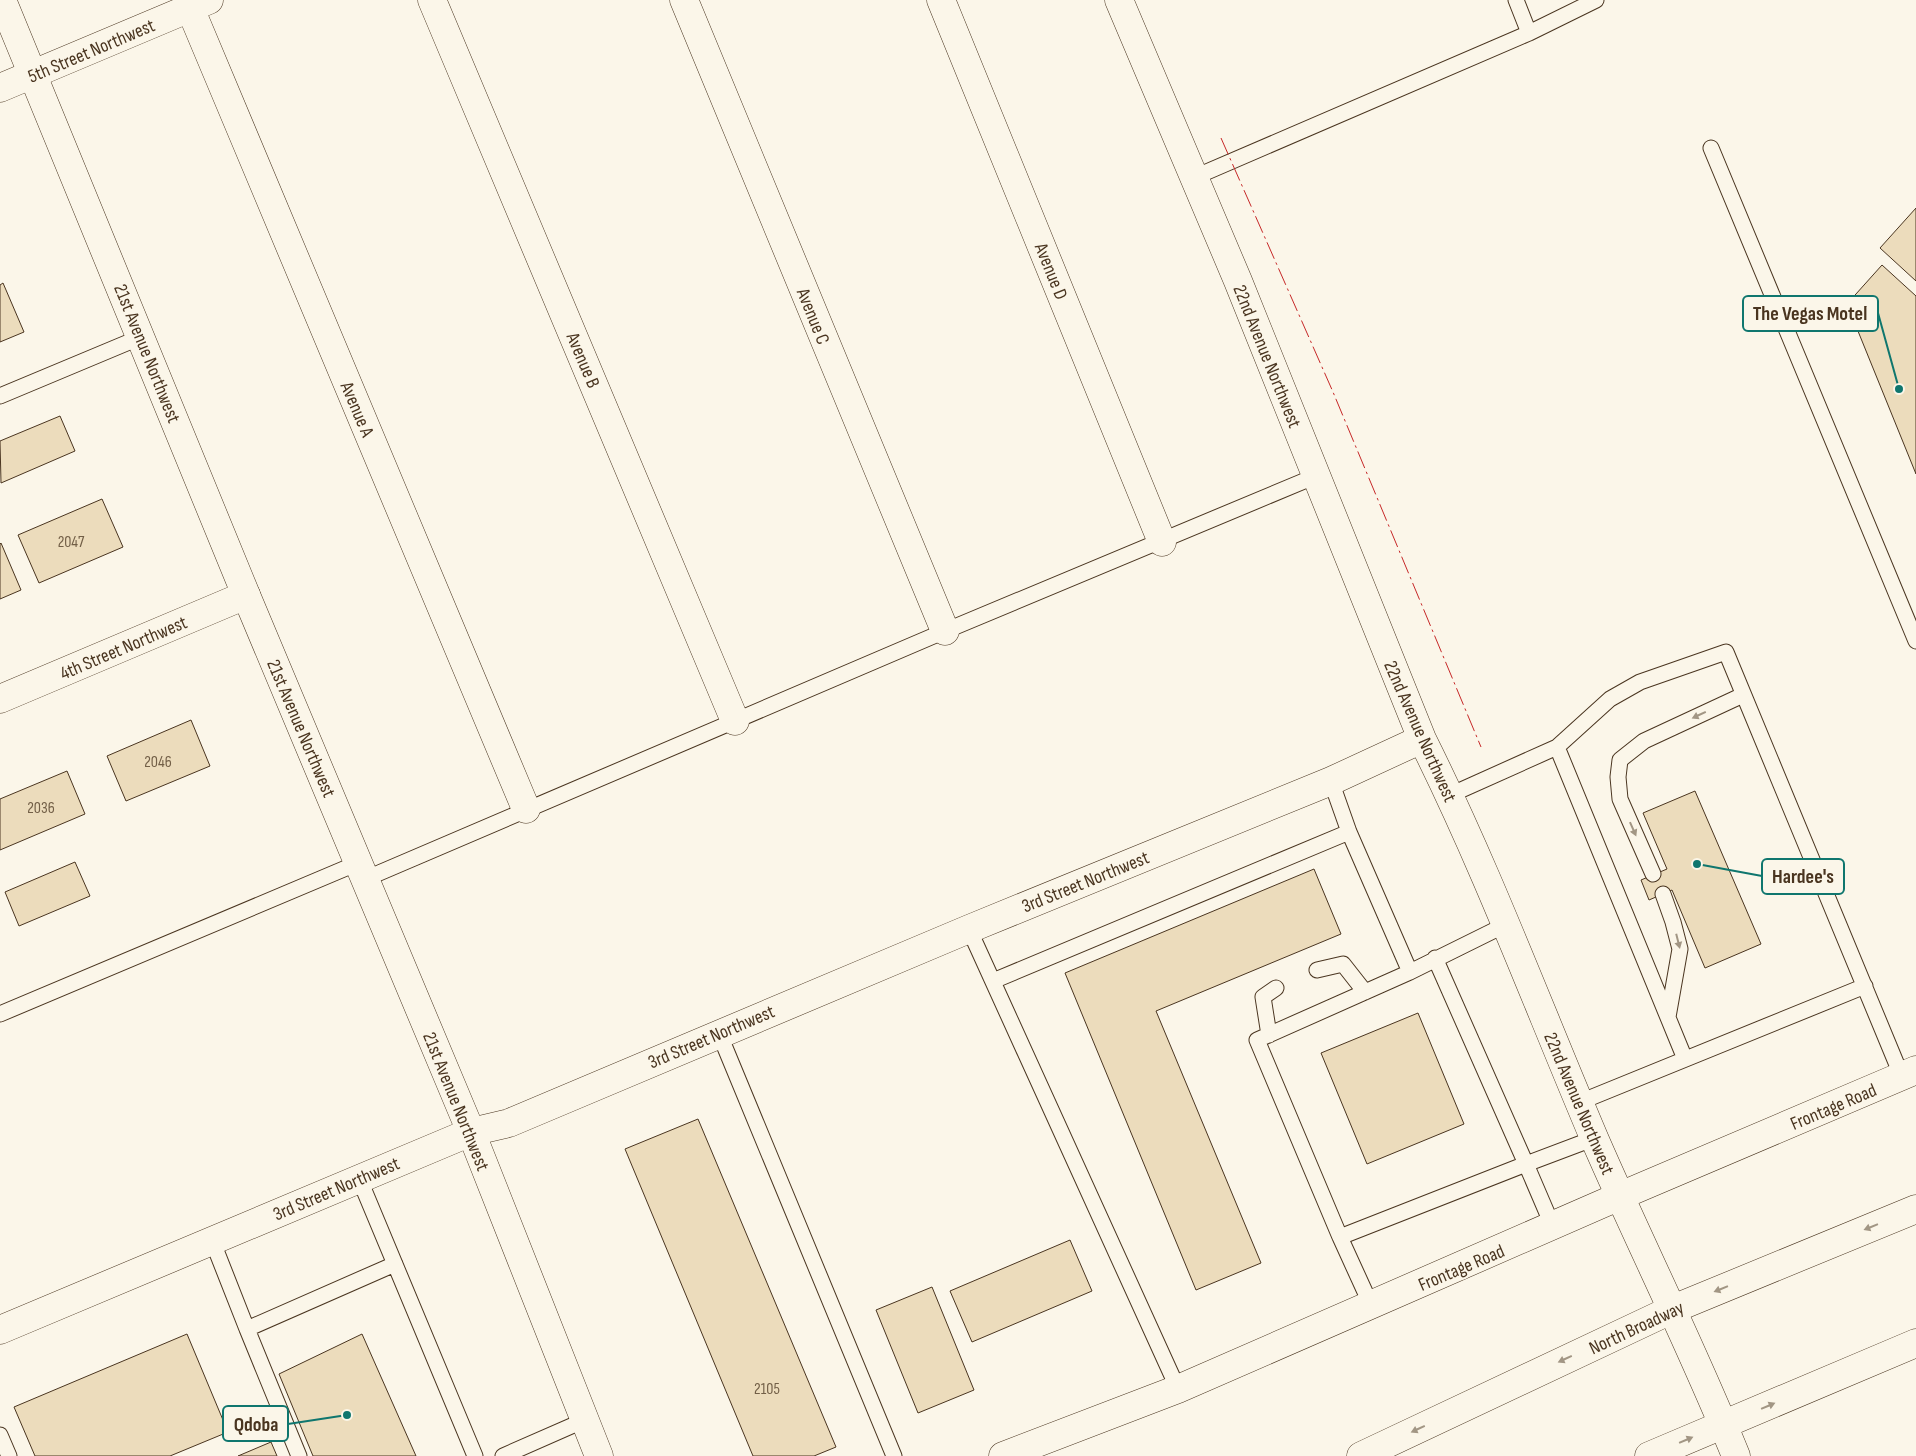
<svg xmlns="http://www.w3.org/2000/svg" width="1916" height="1456" font-family="'Sofia Sans Condensed',sans-serif">
<style>
.building{fill:#ecdcbc;stroke:#4a3520}
.lines{fill:none;stroke-linecap:round;stroke-linejoin:round}
.lane-casing{stroke:#4a3520;stroke-width:17}
.street-casing{stroke:#4a3520;stroke-width:29}
.secondary-casing{stroke:#4a3520;stroke-width:29}
.primary-casing{stroke:#4a3520;stroke-width:29}
.lane{stroke:#fbf6e9;stroke-width:15}
.street{stroke:#fbf6e9;stroke-width:28}
.secondary{stroke:#fbf6e9;stroke-width:28}
.primary{stroke:#fbf6e9;stroke-width:28}
.power{stroke:#c62828;stroke-width:1;stroke-dasharray:18 4 2.5 4;stroke-linecap:butt}
.oneway{fill:#a29684}
.labels{text-anchor:middle;stroke-width:4;stroke-linejoin:round;paint-order:stroke}
.number-label{font-size:16px;fill:#725f47}
.street-label{font-size:19px;fill:#4a3520;stroke:#fbf6e9}
.leader{fill:none;stroke:#0f766e;stroke-width:2}
.callout-dot{fill:#0f766e;stroke:#fbf6e9;stroke-width:2}
.callout{fill:#fbf6e9;stroke:#0f766e;stroke-width:2}
.callout-label{font-size:20px;text-anchor:middle;font-weight:bold;fill:#4a3520}
</style>
<rect width="100%" height="100%" fill="#fbf6e9"/>
<path class="building" d="M1916 208V281L1880 248Z
M1882 265 1916 296V474L1847 304Z
M3 283 24 332 0 342V285Z
M60 416 75 451 1 483 0 441Z
M102 499 123 547 39 583 18 535Z
M1 543 21 590 0 599V544Z
M191 720 210 766 126 801 107 756Z
M67 771 85 814 0 850V799Z
M1695 791 1761 944 1705 968 1672 890 1649 900 1641 880 1667 869 1643 813Z
M75 862 90 896 19 926 5 892Z
M1314 869 1341 934 1156 1011 1261 1263 1196 1290 1065 973Z
M1418 1013 1464 1124 1367 1164 1321 1053Z
M698 1119 836 1447 814 1456H753L625 1149Z
M1070 1240 1092 1291 972 1342 950 1291Z
M932 1287 974 1390 918 1413 876 1310Z
M187 1334 228 1432 170 1456H35L14 1407Z
M362 1334 416 1456H313L279 1374Z
M271 1442 277 1456H238Z"/>
<g class="lines">
<defs>
<path id="lane" d="M1516 0 1529 33
M1711 148 1916 641
M1195 177 1529 33 1596 0
M0 396 141 337
M1557 747 1685 1059
M1331 781 1349 832 1410 972
M1450 795 1557 747 1610 699 1640 682 1726 652 1902 1077
M1653 874 1620 799 1618 777 1620 760 1644 741 1743 695
M365 879 945 631 1316 476
M1663 894 1673 922 1680 949 1668 1017
M969 929 1178 1389
M1317 970 1343 964 1365 992
M993 981 1349 832
M0 1014 358 863
M719 1033 894 1456
M1269 1035 1263 997 1276 988
M1580 1102 1865 986
M359 1178 475 1456
M1553 1227 1526 1164 1595 1138
M1340 1237 1526 1164 1435 958
M212 1240 247 1329 395 1264
M1371 1305 1340 1237 1257 1040 1410 972 1505 925
M247 1329 299 1456
M0 1435 9 1456
M503 1456 585 1420"/>
<path id="street" d="M432 0 735 721
M684 0 945 631
M941 0 1162 542
M1119 0 1238 281 1422 739C1487 869 1538 1006 1595 1140 1641 1246 1693 1349 1736 1456
M190 8 526 809
M0 88 209 0
M0 699 246 595
M0 1330 471 1132 509 1123 969 929 1331 781 1422 739
M1003 1456 1178 1389 1620 1196 1916 1070"/>
<path id="secondary" d="M2 0 246 595 471 1132 599 1456"/>
<path id="primary" d="M1361 1456 1673 1309 1916 1209
M1649 1456 1916 1343"/>
</defs>
<use href="#lane" class="lane-casing"/>
<use href="#street" class="street-casing"/>
<use href="#secondary" class="secondary-casing"/>
<use href="#primary" class="primary-casing"/>
<use href="#lane" class="lane"/>
<use href="#street" class="street"/>
<use href="#secondary" class="secondary"/>
<use href="#primary" class="primary"/>
<path class="power" d="M1221 138 1333 392 1481 747"/>
</g>
<defs><path id="oneway-solid" d="M-6-.8H1V-3.2L6.5 0L1 3.2V.8H-6Z" transform="scale(1.25)"/></defs>
<g class="oneway">
<use href="#oneway-solid" transform="translate(1699 715) rotate(155)"/>
<use href="#oneway-solid" transform="translate(1633 829) rotate(66)"/>
<use href="#oneway-solid" transform="translate(1678 941) rotate(76)"/>
<use href="#oneway-solid" transform="translate(1871 1227) rotate(158)"/>
<use href="#oneway-solid" transform="translate(1721 1289) rotate(158)"/>
<use href="#oneway-solid" transform="translate(1565 1359) rotate(155)"/>
<use href="#oneway-solid" transform="translate(1768 1406) rotate(-23)"/>
<use href="#oneway-solid" transform="translate(1418 1429) rotate(155)"/>
<use href="#oneway-solid" transform="translate(1686 1440) rotate(-23)"/>
</g>
<g class="labels">
<g class="number-label">
<text x="71" y="547">2047</text>
<text x="158" y="767">2046</text>
<text x="41" y="813">2036</text>
<text x="767" y="1394">2105</text>
</g>
<g class="street-label">
<text transform="translate(91 50) rotate(-23)" y="7">5th Street Northwest</text>
<text transform="translate(1052 271) rotate(68)" y="7">Avenue D</text>
<text transform="translate(814 316) rotate(68)" y="7">Avenue C</text>
<text transform="translate(148 353) rotate(68)" y="7">21st Avenue Northwest</text>
<text transform="translate(1268 356) rotate(68)" y="7">22nd Avenue Northwest</text>
<text transform="translate(584 360) rotate(67)" y="7">Avenue B</text>
<text transform="translate(358 409) rotate(67)" y="7">Avenue A</text>
<text transform="translate(123 647) rotate(-23)" y="7">4th Street Northwest</text>
<text transform="translate(302 728) rotate(67)" y="7">21st Avenue Northwest</text>
<text transform="translate(1421 731) rotate(66)" y="7">22nd Avenue Northwest</text>
<text transform="translate(1085 881) rotate(-22)" y="7">3rd Street Northwest</text>
<text transform="translate(711 1036) rotate(-23)" y="7">3rd Street Northwest</text>
<text transform="translate(457 1101) rotate(68)" y="7">21st Avenue Northwest</text>
<text transform="translate(1580 1103) rotate(67)" y="7">22nd Avenue Northwest</text>
<text transform="translate(1833 1106) rotate(-23)" y="7">Frontage Road</text>
<text transform="translate(336 1188) rotate(-23)" y="7">3rd Street Northwest</text>
<text transform="translate(1461 1267) rotate(-23)" y="7">Frontage Road</text>
<text transform="translate(1636 1327) rotate(-25)" y="7">North Broadway</text>
</g>
</g>
<path class="leader" d="M1899 389L1878 313M1697 864L1762 876M347 1415L288 1424"/>
<g class="callout-dot">
<circle cx="1899" cy="389" r="5"/>
<circle cx="1697" cy="864" r="5"/>
<circle cx="347" cy="1415" r="5"/>
</g>
<g class="callout">
<rect x="1743" y="296" width="135" height="35" rx="5"/>
<rect x="1762" y="859" width="82" height="35" rx="5"/>
<rect x="223" y="1406" width="65" height="35" rx="5"/>
</g>
<g class="callout-label">
<text x="1810" y="320">The Vegas Motel</text>
<text x="1803" y="883">Hardee's</text>
<text x="256" y="1431">Qdoba</text>
</g>
</svg>
